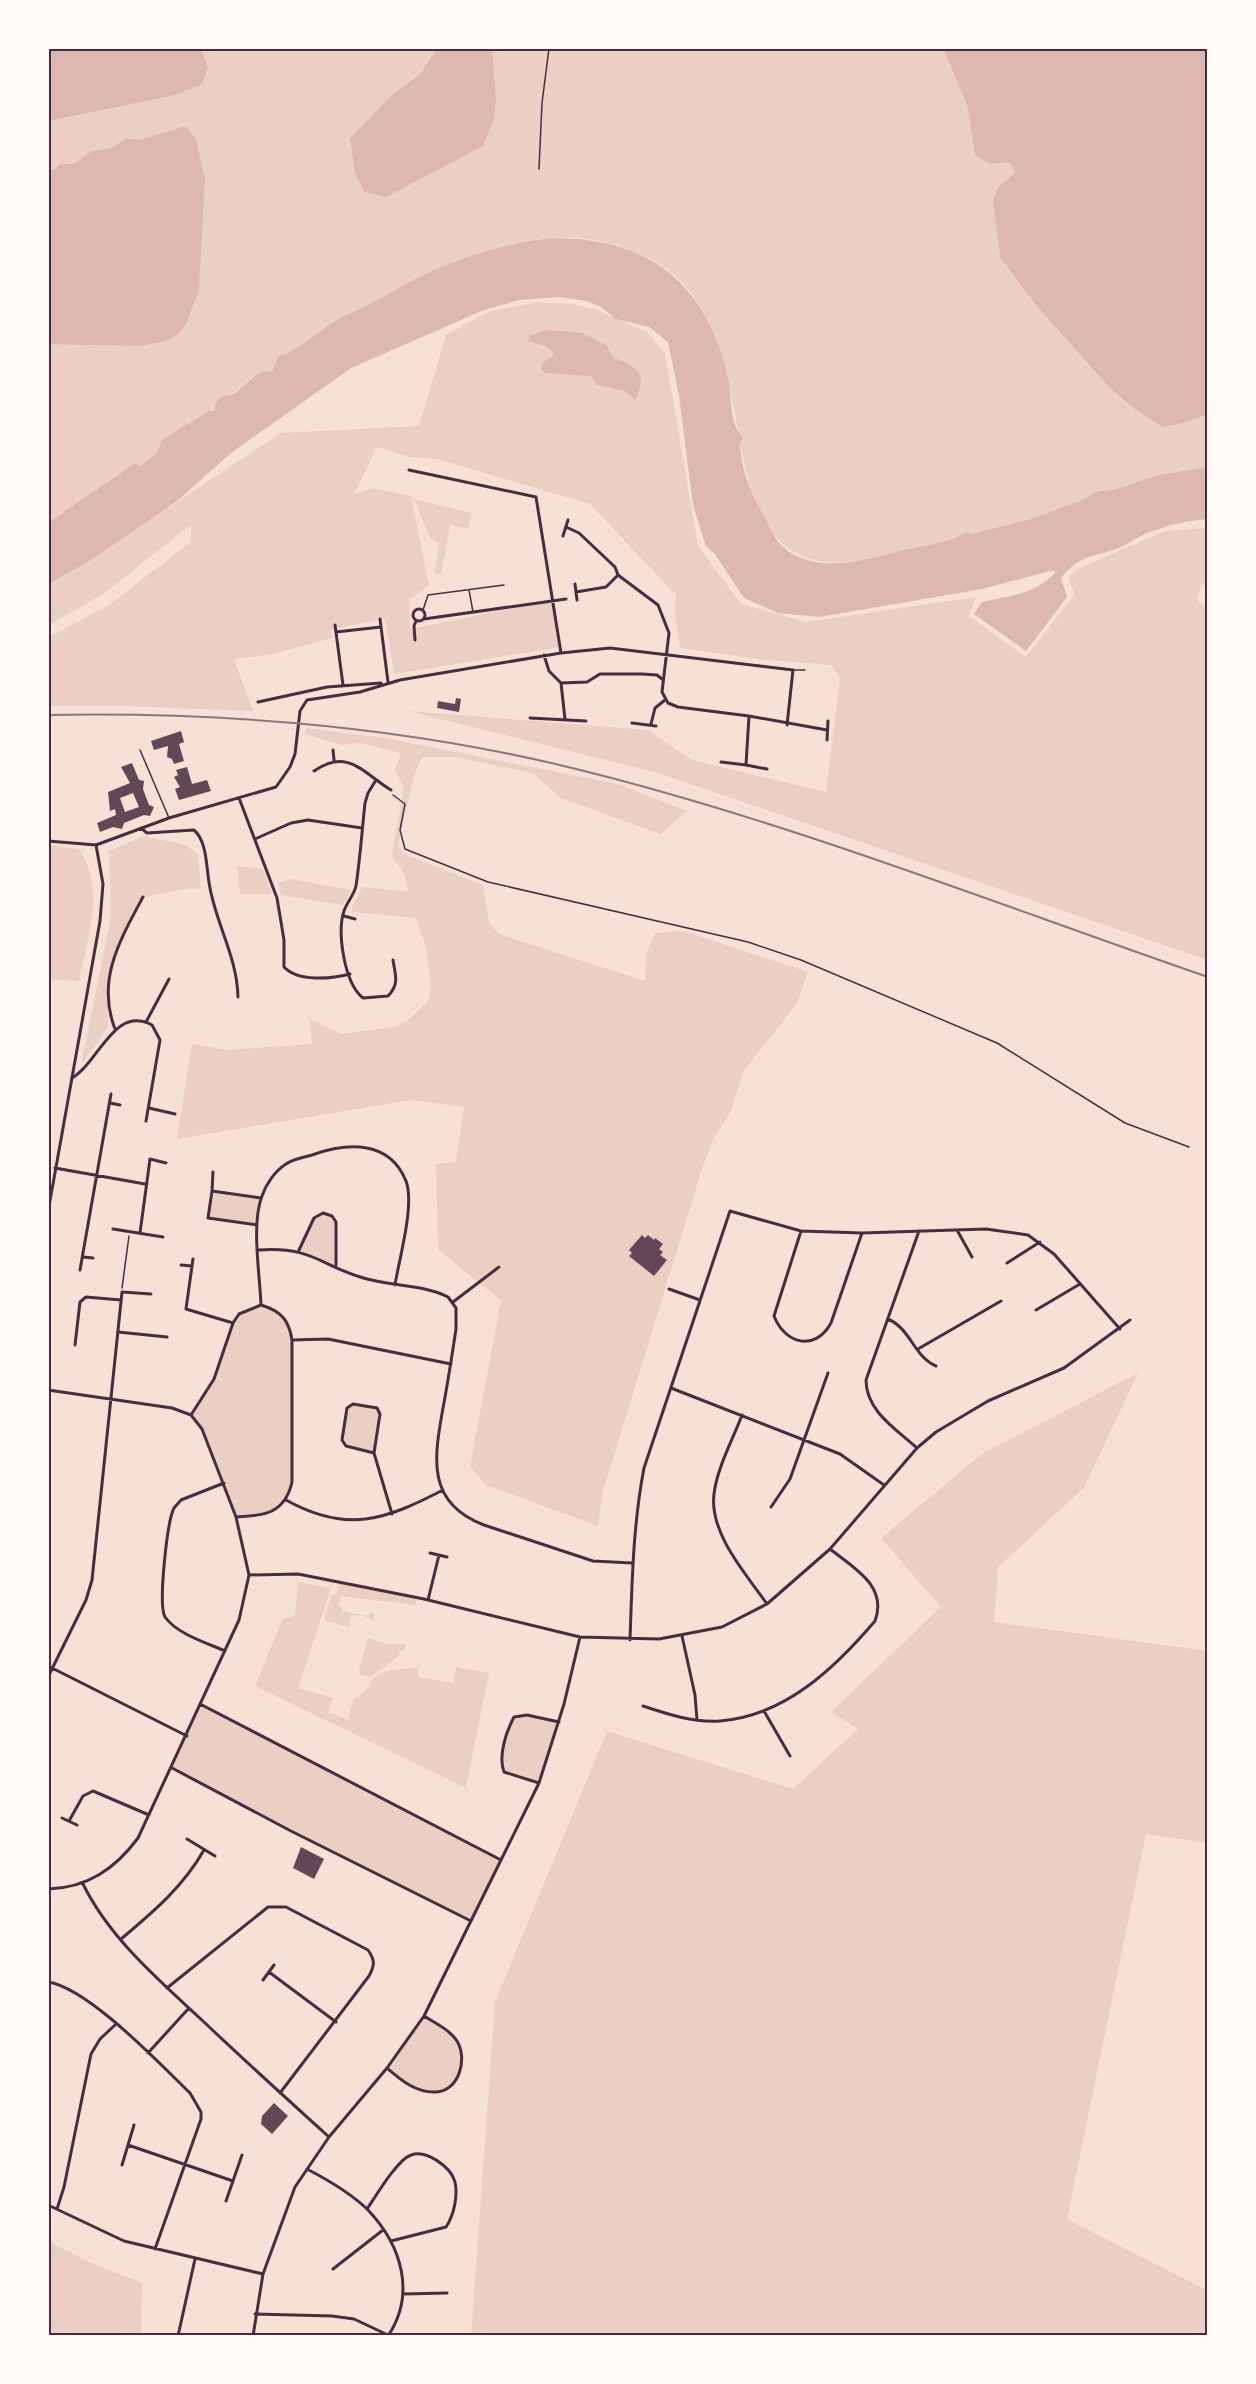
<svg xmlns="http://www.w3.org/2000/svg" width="1256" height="2384" font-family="Cabin,sans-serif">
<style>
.green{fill:#ebcfc5}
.water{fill:#dcb8b0}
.building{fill:#644757;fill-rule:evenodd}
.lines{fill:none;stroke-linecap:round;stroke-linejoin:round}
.path{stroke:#4a2c40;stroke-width:1.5}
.service{stroke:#4a2c40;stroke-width:1.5}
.minor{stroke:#4a2c40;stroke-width:3}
.tertiary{stroke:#4a2c40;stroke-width:3}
.rail{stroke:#8f747c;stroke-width:2}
.neatline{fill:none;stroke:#4a2c40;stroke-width:2}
</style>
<rect width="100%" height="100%" fill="#f7e1d7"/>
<path class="green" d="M48 48H1208V467L1158 475 1117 489 1095 492 1085 499 1031 519 971 534 966 532C950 544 900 551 877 557 741 591 749 461 726 370 718 339 702 302 680 280 657 257 619 244 587 239 537 230 459 258 414 280 393 290 375 304 353 311 325 321 306 349 278 356L272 372 251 378 234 393 222 397 215 403 214 411H208L187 424 152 459 141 466 118 473 71 509 48 523Z
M538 302 572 304 597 310 647 332 665 353 698 546 741 604 806 622 976 597 969 616 1026 657 1075 594 1068 578 1077 569 1165 531 1208 528V582L1201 585 1197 600 1208 611V960L658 773 408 711 648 730 692 760 826 792 840 678 831 665 757 659 680 648 675 615 676 595 590 504 437 459 409 457 377 447 354 494 373 488 411 496 429 585 409 600 410 629 554 600 560 647 394 674 385 619 332 629V638L273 654 234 659 253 711 122 706H48V638L110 604 191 542V525L103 594 48 626V587L281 433 419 426 446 335 490 311Z
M414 499 472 513 468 529 450 525 441 574 435 573 439 543 430 538Z
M306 728 385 738 618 784 687 811 660 834 561 798 533 773 456 757H422L414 775 398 846 406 855 483 885 489 923 499 934 645 981 646 955 655 933 684 931 808 972 797 1003 743 1072 731 1111 713 1140 702 1169 603 1491 598 1526 486 1485 470 1466 501 1301 438 1249 436 1164 456 1162 464 1107 410 1100 177 1139 192 1044 226 1050 312 1044 310 1019 342 1034 393 1027 406 1022 428 1001 431 986 426 947 416 918 352 912V907L362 887 409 892 403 871 392 857 404 787 395 770 401 753 361 743 342 745 305 734Z
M144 836 186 845 198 855 201 889 191 888 143 897 117 946 110 968 107 996 108 1027 81 1065 111 917 109 851Z
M48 845 79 849C106 889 87 938 79 981L48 979Z
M237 866 263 869 272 894H240Z
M291 879 351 890 343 905 281 895 277 883Z
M212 1191 261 1198 257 1225 208 1218Z
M323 1213 332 1216 336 1222V1266L299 1250 314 1218Z
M261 1305C281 1311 287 1321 292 1340V1482L281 1507 274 1512 263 1516 236 1517 202 1429 191 1415 214 1379 233 1323 239 1314Z
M1138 1373 1084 1488 998 1567 994 1622 1208 1651V1843L1146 1834 1067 2219 1208 2291V2336H471L495 2002 607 1731 793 1789 858 1729 831 1712 941 1607 881 1538 983 1453Z
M353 1404 377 1408 380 1414 374 1453 346 1446 342 1440 347 1408Z
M298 1582 331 1588 298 1688 333 1698 328 1712 348 1720 353 1700 366 1690 373 1678 384 1671 419 1667 418 1677 453 1683 456 1667 489 1673 466 1788 255 1686 282 1620 295 1615Z
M339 1582 415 1598 416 1605 341 1596 338 1606 342 1607 341 1611 368 1616 370 1612 374 1613 373 1621 365 1616 352 1615 348 1627 324 1620 332 1594 336 1595Z
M368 1638 387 1644H406L404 1650 398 1652 400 1655 371 1677 361 1675 359 1670Z
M200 1704 501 1860 471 1921 172 1768Z
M527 1715 559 1722 539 1783 504 1772C498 1756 506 1732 514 1717Z
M424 2016C435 2023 449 2030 457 2041 468 2059 456 2095 431 2092 413 2089 402 2079 387 2068Z
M48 2241 89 2262 142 2283 141 2336H48Z"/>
<path class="water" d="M48 48H201L208 67 202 84 175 95 48 121Z
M438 48H492L496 99 494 119 483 146 386 197 364 192 355 173 350 138 392 95 419 75Z
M943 48H1208V414L1183 423 1163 427 1136 410 1111 389 1036 305 1000 257 993 200 999 186 1014 174 1015 170 1009 162 990 164 975 155 968 107Z
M186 126 196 139 205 179 199 290 186 324 177 335 166 341 140 346 48 344V170H53L61 164H74L92 151 111 148 126 139 140 140Z
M553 238C652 238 708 285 729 382 732 399 729 426 744 438L740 442C740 465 750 491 761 511 768 522 773 538 782 546 815 576 864 560 901 551 920 546 951 543 966 532L971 534 1031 519 1085 499 1095 492 1117 489 1158 475 1208 467V519C1185 521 1162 526 1141 536 1134 539 1128 544 1121 547 1094 558 1081 553 1061 578L1067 597 1026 651 974 614 982 602C1012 595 1033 595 1055 573L1054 570 982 589 819 617 778 613 744 598 715 554 706 546 693 505 679 396 668 342 649 327 616 319 601 307 587 301 559 297 520 300 484 310 351 368 231 453 177 501 94 558 48 585V523L135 463 141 466 157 453 162 440 208 411H214C215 406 215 402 219 399 223 395 228 396 233 394 244 388 258 367 272 372L278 356C305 349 325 322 352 312 375 303 395 289 417 278 459 258 507 242 553 238Z
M547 330 582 333 606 345 614 358C636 366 649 373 635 400L625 391 597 385 591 376 545 373 541 369 542 363 552 357 554 353 546 346 528 341 529 336Z"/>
<path class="building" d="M456 698 461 699 459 712 437 708 438 701 455 704Z
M181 731 184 742 179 744 184 761 174 764 172 759 167 757 168 746 154 750 151 741Z
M132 763 139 780 144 781 143 789 149 805 154 807 150 816 144 815 124 823 122 829 113 827 100 832 97 823 116 815 115 809 110 811 108 792 130 783 121 767ZM133 793 139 807 125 812 120 798Z
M187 767 192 784 207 780 211 791 179 800 175 789 180 787 174 777 178 775 176 770Z
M642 1235 645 1238 648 1235 654 1240 655 1238 663 1244 659 1249 663 1252 660 1255 667 1260 654 1276 629 1256 632 1253 629 1250Z
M301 1847 324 1859 314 1879 293 1868Z
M274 2103 288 2116 272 2134 261 2124 262 2116Z"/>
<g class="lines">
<path class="path" d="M539 169 542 103 549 48
M393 795 405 804 400 830 405 849 488 882 748 942 801 960 997 1043 1125 1123 1189 1147
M122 1288 129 1236"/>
<path class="service" d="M469 590 473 612
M423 610 428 595 504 585
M793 670H805
M140 750 169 818"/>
<path class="minor" d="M566 527 579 533 615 567 618 575 658 605 669 633 662 692 668 703 678 707 749 716 827 730
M563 536 568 520
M575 584 577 600
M576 592 606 587 618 575
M413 615a6 6 0 1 1 12 0a6 6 0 1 1-12 0Z
M380 619 388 682
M424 619 566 599
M335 625 343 685
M336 632 381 627
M415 640 414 626 416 621
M561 653 610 648 793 670 787 725
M544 655 549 671 561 683 565 719
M561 683 587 682 600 674H642L657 675 662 679
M258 702 327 687 381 683
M749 716 746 765 767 769
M530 718 586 721
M632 723 656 726
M651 724 655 708 665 700
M827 740 828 721
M333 750 334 760
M721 762 746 765
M314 771C348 748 362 772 391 790
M376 780 368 793 365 803C362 831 360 859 356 886 354 895 347 902 344 911 337 932 344 983 363 998L388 996C400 984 395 974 393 960
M239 798 277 898 284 940V967C298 982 331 979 350 974
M141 828 147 833 194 830C208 842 206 870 210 888 217 926 237 957 238 997
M255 839 291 823 308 820 362 828
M96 845 169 818 276 787 290 767 295 754 300 711 307 700 360 692 400 680 561 653 536 497 409 470
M344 916 355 919
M146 1022 169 979
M115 1029C96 980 120 940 143 897
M72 1078C100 1061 114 1005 152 1025L160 1040 146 1121
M110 1103 120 1105
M149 1108 175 1114
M55 1168 145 1184
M212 1191 213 1172
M257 1225 208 1218 212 1191 261 1198
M113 1229 163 1237
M957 1230 972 1257
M801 1231 774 1316C785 1344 815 1352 831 1323L862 1233
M140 1233 150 1159 166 1163
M259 1250C314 1246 321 1267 367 1279 393 1286 425 1285 448 1297L456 1308V1329C452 1355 448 1382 443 1408 434 1458 426 1503 484 1525L593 1561 632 1563
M299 1250 314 1218 323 1213 332 1216 336 1222V1266
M83 1257 93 1258
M193 1259 186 1309 233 1323
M1007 1263 1040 1242
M181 1265 192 1266
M80 1270 111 1094
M669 1289 700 1300
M453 1302 499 1267
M261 1305C260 1275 251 1224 262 1196 266 1184 275 1171 286 1164 293 1159 304 1157 312 1155 346 1143 389 1139 406 1181 415 1205 399 1259 395 1285
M1036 1310 1080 1284
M888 1319C911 1329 914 1357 936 1366
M118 1332 167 1337
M292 1340 328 1339 451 1364
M75 1345 80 1302 86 1297 121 1300
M918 1349 1001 1301
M671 1388 840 1454 884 1485
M48 1390 172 1408 191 1415 202 1429 236 1517 249 1575 239 1620 138 1838C115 1869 87 1888 48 1889
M191 1415 214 1379 233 1323 239 1314 261 1305C281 1311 289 1320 292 1340V1482C285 1513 265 1516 236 1517
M742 1415C733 1439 717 1468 714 1494 709 1533 746 1574 767 1604
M917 1448C896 1429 866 1411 866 1380L919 1231
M374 1453 346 1446 342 1440 347 1408 353 1404 377 1408 380 1414 374 1453 392 1514
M224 1483 181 1500 174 1508C167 1522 158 1605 165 1617 177 1634 207 1643 225 1651
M286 1500C347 1534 385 1520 443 1490
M771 1507 790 1479 828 1373
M430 1553 447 1557
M249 1575 298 1574 424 1599 580 1637 659 1639 722 1627 767 1604 830 1549 917 1448 936 1432 988 1401 1064 1368 1130 1320
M428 1600 439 1555
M682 1636 695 1695 697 1720
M630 1640C632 1583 633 1525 644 1468L730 1211 801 1231 862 1233 986 1229 1028 1235 1054 1254 1120 1329
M48 1666 187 1736
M48 1677 86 1600 92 1580 122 1292 151 1294
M200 1704 501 1860
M643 1706C667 1714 694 1723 720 1721 785 1716 835 1668 875 1621 888 1586 854 1568 830 1549
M764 1711 790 1756
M172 1768 291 1831 471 1921
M539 1783 504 1772C498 1756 506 1732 514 1717L527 1715 559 1722
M62 1818 77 1825
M69 1821 83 1796 93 1791 149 1815
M187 1839 215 1856
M83 1884C110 1939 160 1981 204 2022 245 2061 287 2099 329 2137
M121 1939C153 1912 183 1887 204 1850
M269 1972 336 2022
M263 1980 274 1965
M48 1982C88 1988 159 2063 190 2093L201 2112V2119L155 2249
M167 1988 268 1907H286L368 1950C375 1960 375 1965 369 1976L280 2093
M148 2053 189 2008
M387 2068C401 2080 416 2093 436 2092 459 2091 468 2059 457 2041 450 2030 435 2023 424 2016
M128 2145 233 2181
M122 2165 134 2125
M307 2169C328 2180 351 2193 368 2210 402 2246 416 2294 388 2336
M226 2201 242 2155
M48 2205 124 2241 263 2274
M57 2209 64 2187 91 2054 100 2039 115 2025
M367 2209C376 2196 397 2160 411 2155 426 2149 451 2167 455 2182 458 2196 454 2215 446 2227L391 2241
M333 2269 383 2230
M403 2294 447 2293
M255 2314 332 2316 354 2319 388 2335
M178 2336 195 2259
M253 2336 263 2274 295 2187 329 2137 387 2068 424 2016 539 1783 564 1704 580 1637"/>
<path class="tertiary" d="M48 841 96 845 103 884 100 921 48 1212"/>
<path class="rail" d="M48 715C221 712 399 726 568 767 786 820 996 904 1208 977"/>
</g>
<rect width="1256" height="2384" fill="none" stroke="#fffaf5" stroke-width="99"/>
<rect x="50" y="50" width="1156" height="2284" class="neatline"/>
</svg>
